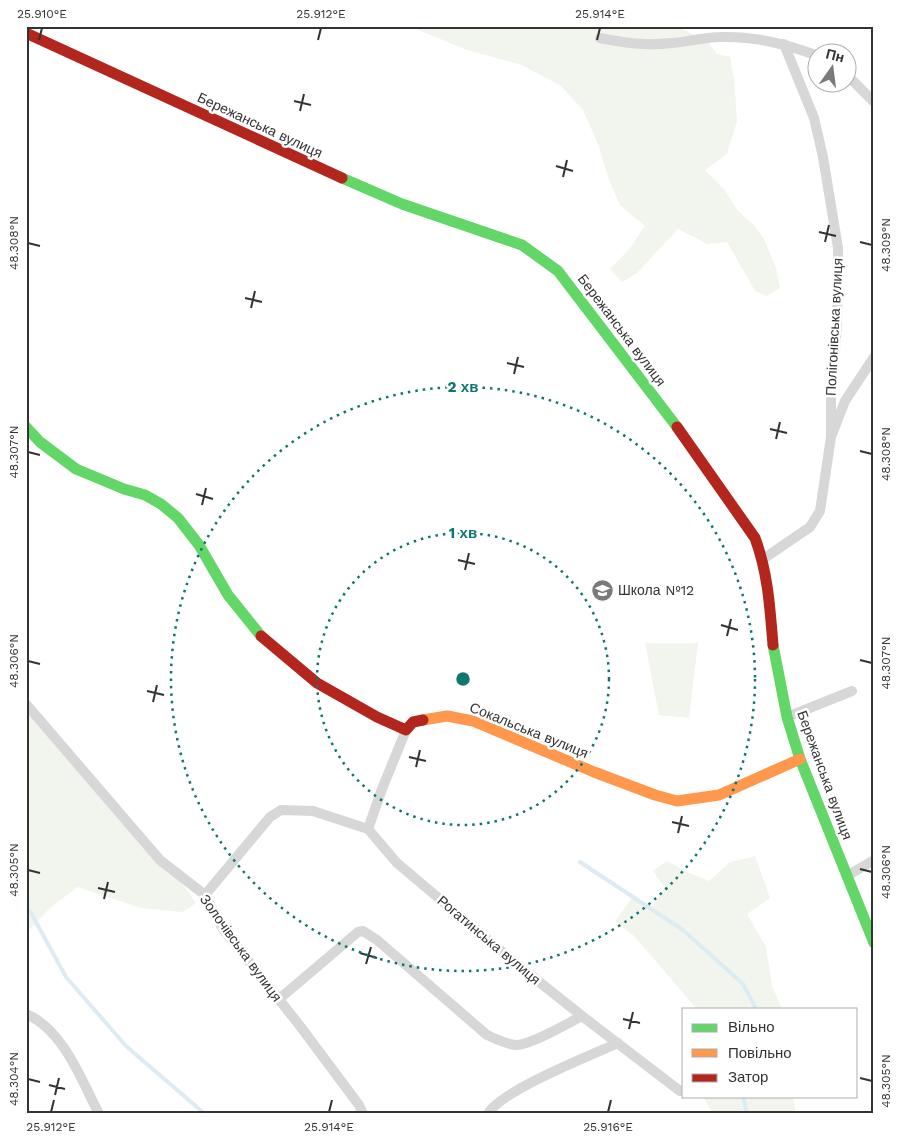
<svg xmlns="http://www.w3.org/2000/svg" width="900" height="1140" font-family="'Work Sans',sans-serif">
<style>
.green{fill:#f1f5ed}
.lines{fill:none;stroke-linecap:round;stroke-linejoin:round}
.stream{stroke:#ddebf3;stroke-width:4}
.street{stroke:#d7d7d7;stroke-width:10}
.fast{stroke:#63d668;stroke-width:11}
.slow{stroke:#ff974d;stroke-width:11}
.jam{stroke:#b3261e;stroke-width:11}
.ticks{fill:none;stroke:#333;stroke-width:2}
.ring{fill:none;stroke:#0f766e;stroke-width:2.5;stroke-dasharray:2.5 5}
.labels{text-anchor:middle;stroke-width:5;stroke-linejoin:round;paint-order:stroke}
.street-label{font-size:14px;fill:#333;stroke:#fff}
.poi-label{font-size:14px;fill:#333;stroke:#fff;text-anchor:start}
.centre{fill:#0f766e;stroke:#fff;stroke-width:2.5}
.ring-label{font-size:15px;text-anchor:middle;font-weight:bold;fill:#0f766e;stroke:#fff;stroke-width:5;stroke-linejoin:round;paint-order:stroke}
.neatline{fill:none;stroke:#333;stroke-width:2}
.ticks-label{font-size:12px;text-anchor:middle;fill:#333}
</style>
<rect width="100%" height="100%" fill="#fff"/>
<path class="green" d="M409 26H676L708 42 717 54 730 57 734 78 737 121 727 154 705 170 724 189 738 211 754 225 764 239 776 268 780 288 767 296 755 291 727 242 707 244 678 229 637 273 622 282 610 269 631 247 645 226 620 205 609 180 598 144 583 110 561 86 522 65 467 50Z
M645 643H698L689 718 659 715Z
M26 712 166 861 196 903 183 912 141 908 78 887 51 907 26 933Z
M755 856 770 898 747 914 766 947 772 986 782 1009H697L634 936 615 921 632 898 652 906 665 888 653 871 667 861 687 872 709 881 730 862Z
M703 1096H793L796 1114H713Z"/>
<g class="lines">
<path class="stream" d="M580 862 683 930 743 984 756 1009
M26 908 31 913 66 977 126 1046 205 1114
M743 1096 747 1114"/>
<path class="street" d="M600 38C625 43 646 46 672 43 688 42 705 37 721 37 755 36 787 44 818 56
M784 44 814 118 823 157 838 248 837 325 831 400V437
M848 76 874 102
M763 559 810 527 820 511 831 437 845 401 874 357
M26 704 160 860 205 895 223 929 300 1026 359 1105 363 1114
M787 717 852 691
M368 829 397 863 518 965 582 1016 680 1091
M847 876 874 860
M205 895 270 817 281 810 313 811 368 829 382 789 406 730
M278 1000 358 932 363 931 377 940 487 1035C496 1039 507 1045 517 1045 533 1044 566 1024 582 1016
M26 1014C63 1029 82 1081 99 1114
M488 1114C500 1091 591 1055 618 1043"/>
<path class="fast" d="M342 178 402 204 522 245 558 271 677 427
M26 427 40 442 76 469 124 489 145 495 161 504 178 518 199 545 228 595 261 636
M773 645 787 717 800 759 874 943"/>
<path class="slow" d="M423 720 447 716 473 721 594 772 655 795 677 801 719 795 800 759"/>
<path class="jam" d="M26 33 342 178
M677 427 755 538C768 573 770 608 773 645
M261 636 317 683 377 717 406 730 413 722 423 720"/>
</g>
<path class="ticks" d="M39 40 42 28M318 40 321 28M597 40 600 28M294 101 311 105M300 111 304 94M556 166 573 171M563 177 567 160M819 232 836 236M825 242 829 225M860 242 872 245M28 243 40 246M245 298 262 302M251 308 255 291M507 363 524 367M514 374 518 357M770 429 787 433M776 439 780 422M860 451 872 454M28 452 40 455M196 494 213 499M202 505 206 488M458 560 475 564M465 570 469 553M721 625 738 630M727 636 731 619M860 660 872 663M28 661 40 664M147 691 164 695M153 702 157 685M409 757 426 761M416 767 420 750M672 822 689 826M678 833 682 816M860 869 872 872M28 870 40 873M98 888 115 892M104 899 108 882M360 953 377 958M366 964 371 947M623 1019 640 1023M629 1029 633 1012M860 1078 872 1081M28 1079 40 1082M49 1085 65 1089M55 1095 59 1078M51 1112 54 1100M329 1112 332 1100M608 1112 611 1100"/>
<g class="ring">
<circle cx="463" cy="679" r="146"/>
<circle cx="463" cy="679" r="292"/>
</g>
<defs>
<symbol id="school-disc" viewBox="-11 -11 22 22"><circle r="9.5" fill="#7a7a7a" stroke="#fff"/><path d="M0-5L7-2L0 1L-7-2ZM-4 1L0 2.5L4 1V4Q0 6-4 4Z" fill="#fff"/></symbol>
</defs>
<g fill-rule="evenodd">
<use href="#school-disc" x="590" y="578" width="25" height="25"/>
</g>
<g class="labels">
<g class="street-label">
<text transform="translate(260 125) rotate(25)" y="5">Бережанська вулиця</text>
<text transform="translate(834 327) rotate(-87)" y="5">Полігонівська вулиця</text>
<text transform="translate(622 330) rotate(53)" y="5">Бережанська вулиця</text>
<text transform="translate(529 730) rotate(22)" y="5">Сокальська вулиця</text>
<text transform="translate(825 775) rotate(70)" y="5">Бережанська вулиця</text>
<text transform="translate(489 940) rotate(40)" y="5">Рогатинська вулиця</text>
<text transform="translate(241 948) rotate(54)" y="5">Золочівська вулиця</text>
</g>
<g class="poi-label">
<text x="618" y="595">Школа №12</text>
</g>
</g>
<circle cx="463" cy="679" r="8" class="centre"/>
<g class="ring-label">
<text x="463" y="392">2 хв</text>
<text x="463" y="538">1 хв</text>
</g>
<rect width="900" height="1140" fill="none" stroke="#ffffff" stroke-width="55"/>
<rect x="682" y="1008" width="175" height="90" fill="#ffffff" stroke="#adadad"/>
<rect x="692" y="1024" width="25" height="8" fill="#63d668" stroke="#adadad"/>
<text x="728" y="1032" font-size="15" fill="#333333">Вільно</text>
<rect x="692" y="1049" width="25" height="8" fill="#ff974d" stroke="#adadad"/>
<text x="728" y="1058" font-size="15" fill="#333333">Повільно</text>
<rect x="692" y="1074" width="25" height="8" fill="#b3261e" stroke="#adadad"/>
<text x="728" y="1082" font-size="15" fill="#333333">Затор</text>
<g transform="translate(832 68) rotate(14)"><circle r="24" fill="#ffffff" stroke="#adadad"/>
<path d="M0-4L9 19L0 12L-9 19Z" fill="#7a7a7a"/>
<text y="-8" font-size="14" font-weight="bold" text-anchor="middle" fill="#333333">Пн</text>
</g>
<rect x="28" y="28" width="844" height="1084" class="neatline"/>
<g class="ticks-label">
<text x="42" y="18">25.910°E</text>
<text x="321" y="18">25.912°E</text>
<text x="600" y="18">25.914°E</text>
<text transform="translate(14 243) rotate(-90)" y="4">48.308°N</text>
<text transform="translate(886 245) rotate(-90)" y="4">48.309°N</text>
<text transform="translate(14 452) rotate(-90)" y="4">48.307°N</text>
<text transform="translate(886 454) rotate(-90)" y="4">48.308°N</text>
<text transform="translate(14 661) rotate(-90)" y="4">48.306°N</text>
<text transform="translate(886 663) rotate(-90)" y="4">48.307°N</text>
<text transform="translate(14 870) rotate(-90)" y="4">48.305°N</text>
<text transform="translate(886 872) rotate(-90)" y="4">48.306°N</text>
<text transform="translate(14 1079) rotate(-90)" y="4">48.304°N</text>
<text transform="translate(886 1081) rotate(-90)" y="4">48.305°N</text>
<text x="51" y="1131">25.912°E</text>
<text x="329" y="1131">25.914°E</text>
<text x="608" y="1131">25.916°E</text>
</g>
</svg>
